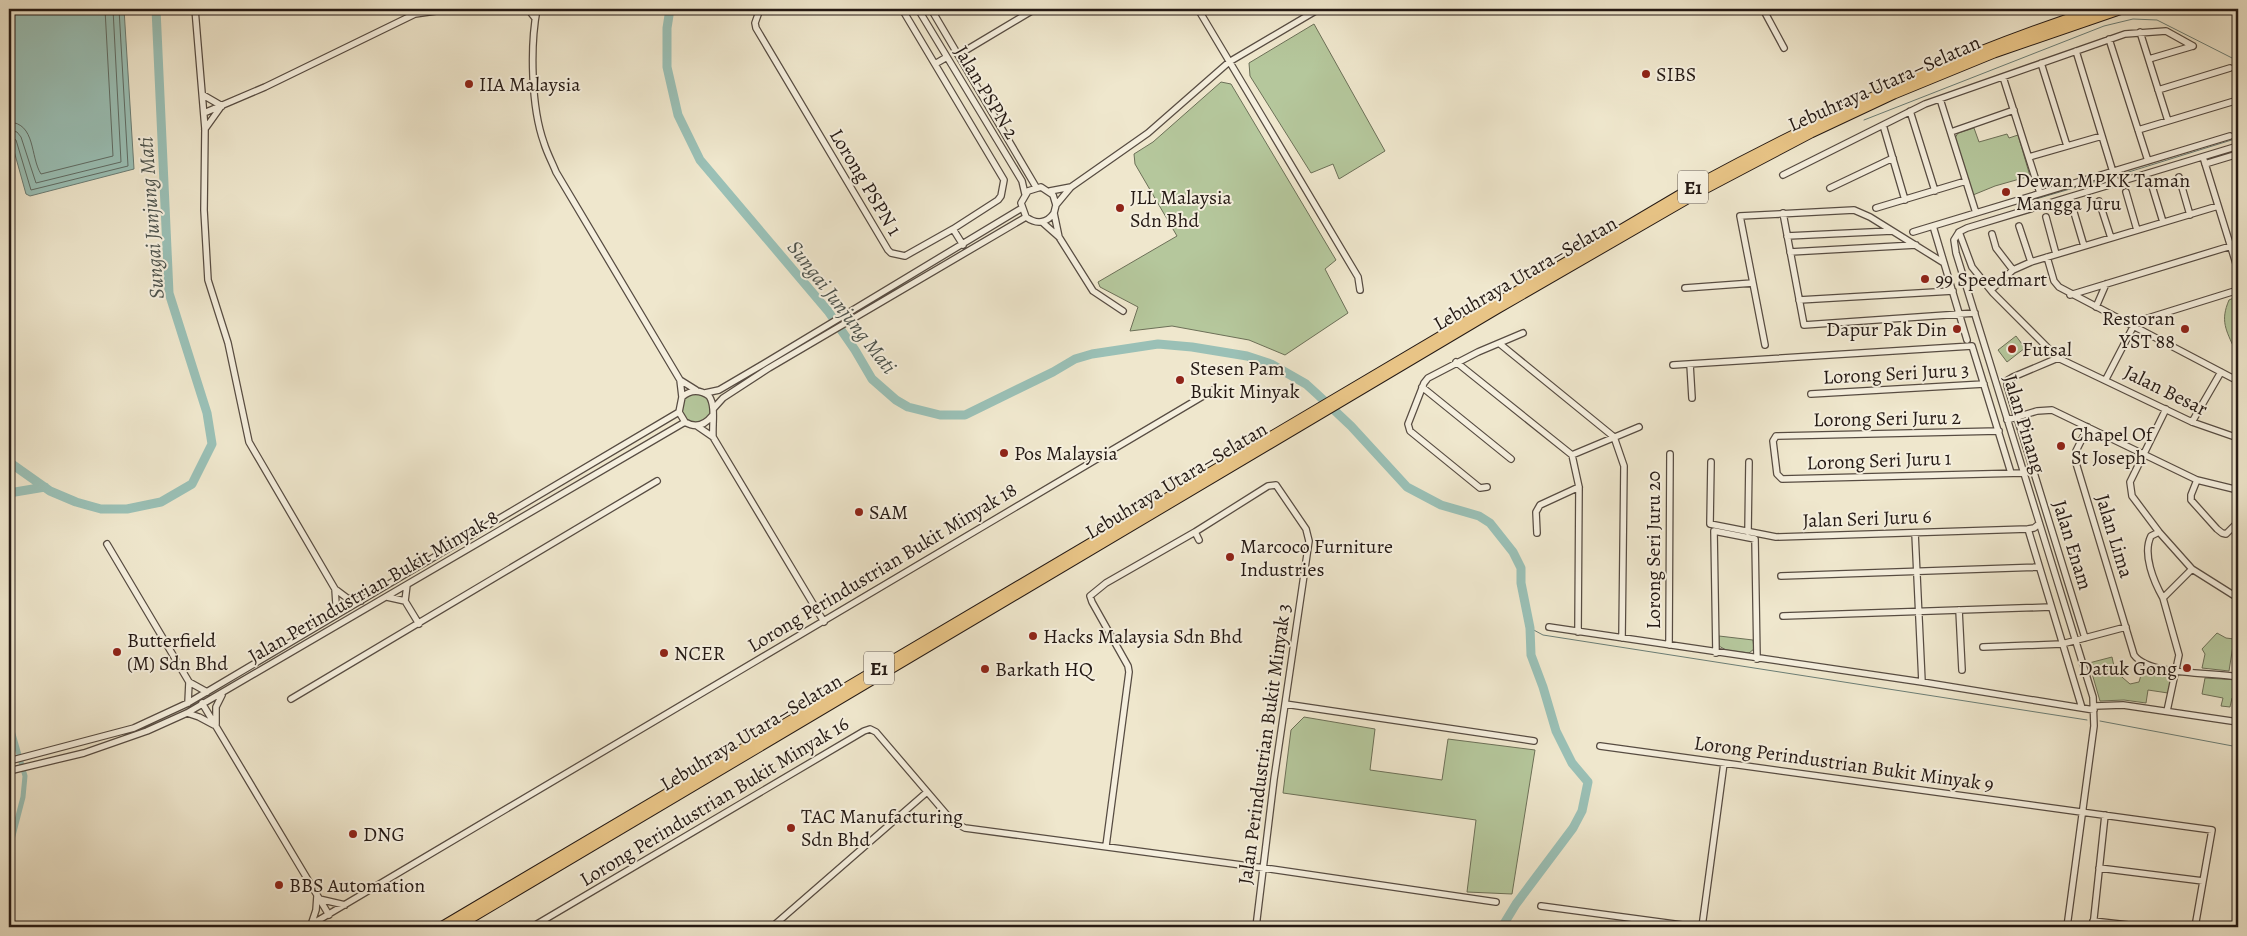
<svg xmlns="http://www.w3.org/2000/svg" width="2247" height="936" font-family="Alegreya,serif">
<style>
.green{fill:#b5c79c;stroke:#6c7058}
.water{fill:#9ac0b6;stroke:#6b7d75}
.lines{fill:none;stroke-linecap:round;stroke-linejoin:round}
.shore{stroke:#5f6c65;stroke-width:1}
.stream{stroke:#6b7d75;stroke-width:1}
.canal{stroke:#9ac0b6;stroke-width:5}
.river{stroke:#9ac0b6;stroke-width:9}
.minor-casing{stroke:#574c42;stroke-width:8}
.highway-casing{stroke:#241914;stroke-width:11}
.minor{stroke:#f5efde;stroke-width:5.5}
.highway{stroke:#e8c486;stroke-width:9}
.poi-dot{fill:#8f2418;stroke:#f5efde;stroke-width:2}
.labels{text-anchor:middle;stroke-width:4;stroke-linejoin:round;paint-order:stroke}
.shield{fill:#f5efde;stroke:#635951;stroke-width:1}
.shield-label{font-size:19px;font-weight:bold;fill:#241914}
.poi-label{font-size:20px;fill:#241914;stroke:#f5efde;text-anchor:start}
.street-label{font-size:20px;fill:#241914;stroke:#f5efde}
.water-label{font-size:21px;font-style:italic;fill:#4d534d;stroke:#f5efde}
</style>
<rect width="100%" height="100%" fill="#efe7cd"/>
<filter id="stains"><feTurbulence type="fractalNoise" baseFrequency=".004" numOctaves="4"/><feColorMatrix values="0 0 0 0 .2 0 0 0 0 .09 0 0 0 0 .02 0 0 0 .5 -.17"/></filter>
<radialGradient id="worn" r=".72"><stop offset=".6" stop-color="#630" stop-opacity="0"/><stop offset="1" stop-color="#630" stop-opacity=".3"/></radialGradient>
<path class="green" d="M1314 24 1385 151 1339 179 1333 164 1311 173 1250 76 1249 63Z
M1221 82 1231 84 1336 260 1325 269 1348 313 1285 355 1249 340 1172 326 1130 331 1138 307 1100 287 1098 282 1177 236 1135 164 1134 154 1153 142Z
M1974 128 1979 142 2007 134 2009 138 2018 135 2030 176 1995 186 1973 195 1955 138 1958 133Z
M2238 296V350H2235C2226 330 2220 321 2229 300Z
M2016 336 2025 348 2007 362 1998 350Z
M681 408a15 15 0 1 1 30 0a15 15 0 1 1-30 0Z
M2217 633 2226 638 2234 639 2229 671 2202 668 2205 654 2202 649Z
M1719 636 1753 640 1754 649 1749 653 1726 650 1719 646Z
M2112 657 2115 671 2130 684 2139 682 2143 668 2168 674 2171 678 2168 693 2148 690 2146 703 2124 700 2100 701 2089 663Z
M2205 678 2238 680V699L2232 698 2230 707 2221 706 2223 698 2202 694Z
M1304 717 1375 729 1370 770 1442 780 1448 739 1535 750 1512 894 1467 892 1476 820 1283 793 1291 730Z"/>
<path class="water" d="M9 9H124L134 169 30 196 26 194 9 133Z"/>
<g class="lines">
<path class="shore" d="M9 122C36 123 30 157 41 174L113 156 105 9
M9 130 17 132 21 137 36 183 121 162 113 9
M9 136 16 140 31 190 128 166 119 9"/>
<path class="stream" d="M1864 120 2104 26 2133 19 2157 20 2238 61
M2119 175 2238 138
M2036 199 2111 177
M1530 628 1543 635 2087 720
M2100 721 2238 747"/>
<path class="canal" d="M9 720 25 776 23 797 9 851"/>
<path class="river" d="M670 9 667 28V67L678 115 700 160 828 311 855 350 872 379 896 400 908 407 940 415H965L1053 372 1075 359 1092 354 1158 344 1192 347 1247 356 1271 364 1306 384 1317 394 1351 426 1407 487 1441 505 1479 516 1490 523 1513 552 1521 568V583L1530 628 1531 655 1543 687 1556 731 1572 763 1588 782 1582 811 1573 828 1516 904 1502 927
M9 462 50 491 76 502 101 509H127L161 502 192 484 212 444 207 413 169 293 156 9
M9 493 45 487"/>
<defs>
<path id="minor" d="M195 9 205 129 204 210 208 280 228 343 249 442 335 589 347 598 361 601
M528 9 535 18
M537 9C530 46 531 107 544 143 547 153 552 162 556 172L680 380 682 397
M760 9 755 23 756 28 888 250 891 253 905 256 953 229 998 200 1001 196 1004 180 902 9
M918 9 1022 181 1025 194
M931 9 1036 187
M1198 9 1358 277 1360 290
M1763 9 1784 48
M2140 32 2168 121
M2109 39 2148 161
M2076 51 2116 182
M958 55 1035 9
M2149 59 2193 46
M2041 63 2067 146
M935 64 947 57
M2003 77 2040 193
M2158 90 2230 68
M203 95 222 106
M1940 99 1976 213
M1910 111 1935 191
M204 113 265 87 415 14 450 9
M1883 125 1905 200
M205 129 220 108
M2138 130 2238 100
M1951 132 2014 110
M2029 157 2102 136
M2203 157 2238 270
M2205 164 2238 154
M1783 175 1925 104 2125 34 2166 31 2193 46
M2179 177 2190 215
M2152 186 2163 222
M1830 188 1893 158
M1050 191 1071 187
M2126 192 2137 230
M2099 201 2111 238
M1876 208 1966 181
M2073 209 2084 246
M1054 213C1047 223 1037 225 1026 217L1021 203 1028 191 1041 187 1053 195 1056 205
M1783 213 1804 325 1975 313
M2046 217 2056 254
M1042 222 1059 237 1093 291 1123 311
M1933 226 1967 340
M2019 226 2031 262
M953 229 963 245
M1913 232 2230 136
M1959 232 1972 267 1993 293 2058 358 2192 422 2238 438
M1992 234 1996 248 2013 270
M1787 236 1892 231
M1059 237 1054 213 1056 205 1071 187 1148 133 1229 62 1319 9
M1790 252 1916 245
M2047 257 2054 281 2059 287 2238 381
M1685 288 1753 283
M1992 289 2013 270 2031 262 2218 206
M2070 295 2231 246
M1799 300 1953 291
M2096 307 2106 284
M1500 344 1614 437 1624 466 1622 638
M1765 345 1740 216 1854 210 1870 217 1944 263
M2058 358 2013 377 2008 380 2007 385 2085 638
M1456 362 1572 455 1579 487 1578 632
M1690 364 1692 398
M1673 365 1972 346 2011 473
M2106 379 2133 327 2145 319 2238 290
M680 380 696 390
M1422 387 1511 459
M705 393 719 390 765 363 1022 208
M1811 394 1984 384
M714 408 723 398 769 368 1026 217
M2166 409 2130 482 2132 496 2159 532 2192 569 2238 598
M712 416C704 426 695 428 685 422L679 412 682 397C690 390 699 389 709 396 716 406 712 424 713 437
M2007 420 2037 411 2052 410 2197 480 2238 490
M2192 422 2221 372
M697 426 713 437 824 622
M2088 427 2076 451V463L2134 655C2149 676 2214 672 2238 677
M1999 431 1776 436 1773 441 1777 474 1782 479 2023 473
M1572 455 1639 427
M1711 462 1710 524 1776 537 2028 529 2034 528 2039 524
M2197 480 2191 495V500L2217 529 2222 533 2226 534 2238 522
M1487 487 1480 488 1410 431 1408 424 1424 383 1428 378 1478 352 1523 333
M2028 529 2082 708
M1195 532 1199 540
M1748 532 1749 462
M2159 532 2151 536C2142 554 2154 582 2163 598
M1537 533 1536 512 1540 505 1579 487
M1915 533 1922 682
M107 544 189 682 207 692
M1781 576 2039 567
M407 585 405 601 419 624
M387 597 405 601
M1959 610 1962 670
M1783 616 2051 607
M330 618 336 604 335 589
M1549 627 1922 682 2094 710
M1669 645 1670 454
M1983 647 2062 644 2126 627
M1716 653 1714 531 1755 539 1757 659
M291 699 657 481
M188 703 189 682
M202 703 329 915
M1285 704 1534 741
M2095 706 2123 705 2238 722
M2167 711 2179 655 2163 598 2192 569
M187 713 199 717 214 725
M216 724V707L222 695
M1600 746 2212 830 2195 927
M9 761 134 728 188 703 679 412
M9 771 84 753 147 731 187 713 685 422
M1106 846 1129 672 1128 666 1092 602 1090 596 1106 583 1195 532 1268 486 1276 485 1306 529 1309 541 1274 779 1256 927
M2099 868 2203 881
M319 899 345 905
M1541 906 1697 927
M2093 921 2146 927
M311 925 316 910 317 896
M307 927 1215 389
M532 927 864 731 870 729 876 732 953 822 965 828 1264 868 1496 902
M772 927 927 792
M1702 927 1724 763
M2067 927 2094 726 2093 697 1956 253 1954 240 1959 232 1967 228 2238 146
M2093 927 2105 815"/>
<path id="highway" d="M441 927 1693 187C1824 116 1957 54 2098 9
M456 927 1497 309 1701 191 1811 133 1894 94 1994 53 2122 9"/>
</defs>
<use href="#minor" class="minor-casing"/>
<use href="#highway" class="highway-casing"/>
<use href="#minor" class="minor"/>
<use href="#highway" class="highway"/>
</g>
<g class="poi-dot">
<circle cx="1646" cy="74" r="5"/>
<circle cx="469" cy="84" r="5"/>
<circle cx="2006" cy="192" r="5"/>
<circle cx="1120" cy="208" r="5"/>
<circle cx="1925" cy="279" r="5"/>
<circle cx="1957" cy="329" r="5"/>
<circle cx="2185" cy="329" r="5"/>
<circle cx="2012" cy="349" r="5"/>
<circle cx="1180" cy="380" r="5"/>
<circle cx="2061" cy="446" r="5"/>
<circle cx="1004" cy="453" r="5"/>
<circle cx="859" cy="512" r="5"/>
<circle cx="1230" cy="557" r="5"/>
<circle cx="1033" cy="636" r="5"/>
<circle cx="117" cy="652" r="5"/>
<circle cx="664" cy="653" r="5"/>
<circle cx="2187" cy="668" r="5"/>
<circle cx="985" cy="669" r="5"/>
<circle cx="791" cy="828" r="5"/>
<circle cx="353" cy="834" r="5"/>
<circle cx="279" cy="885" r="5"/>
</g>
<g class="labels">
<g class="shield">
<rect x="1678" y="170.5" width="30" height="33" rx="4"/>
<rect x="864" y="651.5" width="30" height="33" rx="4"/>
</g>
<g class="shield-label">
<text x="1693" y="194">E1</text>
<text x="879" y="675">E1</text>
</g>
<g class="poi-label">
<text x="1656" y="81">SIBS</text>
<text x="479" y="91">IIA Malaysia</text>
<text x="2016" y="187">Dewan MPKK Taman<tspan x="2016" dy="23">Mangga Juru</tspan></text>
<text x="1130" y="204">JLL Malaysia<tspan x="1130" dy="23">Sdn Bhd</tspan></text>
<text x="1935" y="286">99 Speedmart</text>
<text x="2175" y="325" text-anchor="end">Restoran<tspan x="2175" dy="23">YST 88</tspan></text>
<text x="1947" y="336" text-anchor="end">Dapur Pak Din</text>
<text x="2022" y="356">Futsal</text>
<text x="1190" y="375">Stesen Pam<tspan x="1190" dy="23">Bukit Minyak</tspan></text>
<text x="2071" y="441">Chapel Of<tspan x="2071" dy="23">St Joseph</tspan></text>
<text x="1014" y="460">Pos Malaysia</text>
<text x="869" y="519">SAM</text>
<text x="1240" y="553">Marcoco Furniture<tspan x="1240" dy="23">Industries</tspan></text>
<text x="1043" y="643">Hacks Malaysia Sdn Bhd</text>
<text x="127" y="647">Butterfield<tspan x="127" dy="23">(M) Sdn Bhd</tspan></text>
<text x="674" y="660">NCER</text>
<text x="2177" y="675" text-anchor="end">Datuk Gong</text>
<text x="995" y="676">Barkath HQ</text>
<text x="801" y="823">TAC Manufacturing<tspan x="801" dy="23">Sdn Bhd</tspan></text>
<text x="363" y="841">DNG</text>
<text x="289" y="892">BBS Automation</text>
</g>
<g class="street-label">
<text transform="translate(1884 83) rotate(-24)" y="7">Lebuhraya Utara–Selatan</text>
<text transform="translate(987 92) rotate(59)" y="7">Jalan PSPN 2</text>
<text transform="translate(866 182) rotate(59)" y="7">Lorong PSPN 1</text>
<text transform="translate(1525 273) rotate(-30)" y="7">Lebuhraya Utara–Selatan</text>
<text transform="translate(1896 373) rotate(-3)" y="7">Lorong Seri Juru 3</text>
<text transform="translate(2166 390) rotate(26)" y="7">Jalan Besar</text>
<text transform="translate(1887 418) rotate(-1)" y="7">Lorong Seri Juru 2</text>
<text transform="translate(2025 424) rotate(73)" y="7">Jalan Pinang</text>
<text transform="translate(1879 460) rotate(-2)" y="7">Lorong Seri Juru 1</text>
<text transform="translate(1176 480) rotate(-31)" y="7">Lebuhraya Utara–Selatan</text>
<text transform="translate(1867 518) rotate(-2)" y="7">Jalan Seri Juru 6</text>
<text transform="translate(2115 536) rotate(73)" y="7">Jalan Lima</text>
<text transform="translate(2073 545) rotate(73)" y="7">Jalan Enam</text>
<text transform="translate(1653 550) rotate(-90)" y="7">Lorong Seri Juru 20</text>
<text transform="translate(882 567) rotate(-31)" y="7">Lorong Perindustrian Bukit Minyak 18</text>
<text transform="translate(373 586) rotate(-30)" y="7">Jalan Perindustrian Bukit Minyak 8</text>
<text transform="translate(751 732) rotate(-31)" y="7">Lebuhraya Utara–Selatan</text>
<text transform="translate(1264 744) rotate(-82)" y="7">Jalan Perindustrian Bukit Minyak 3</text>
<text transform="translate(1844 763) rotate(8)" y="7">Lorong Perindustrian Bukit Minyak 9</text>
<text transform="translate(714 801) rotate(-31)" y="7">Lorong Perindustrian Bukit Minyak 16</text>
</g>
<g class="water-label">
<text transform="translate(151 218) rotate(-94)" y="7">Sungai Junjung Mati</text>
<text transform="translate(842 307) rotate(52)" y="7">Sungai Junjung Mati</text>
</g>
</g>
<rect width="2247" height="936" fill="none" stroke="#efe7cd" stroke-width="30"/>
<rect x="10" y="10" width="2227" height="916" fill="none" stroke="#241914" stroke-width="2.5"/>
<rect x="15" y="15" width="2217" height="906" fill="none" stroke="#241914"/>
<rect width="100%" height="100%" filter="url(#stains)"/>
<rect width="100%" height="100%" fill="url(#worn)"/>
</svg>
